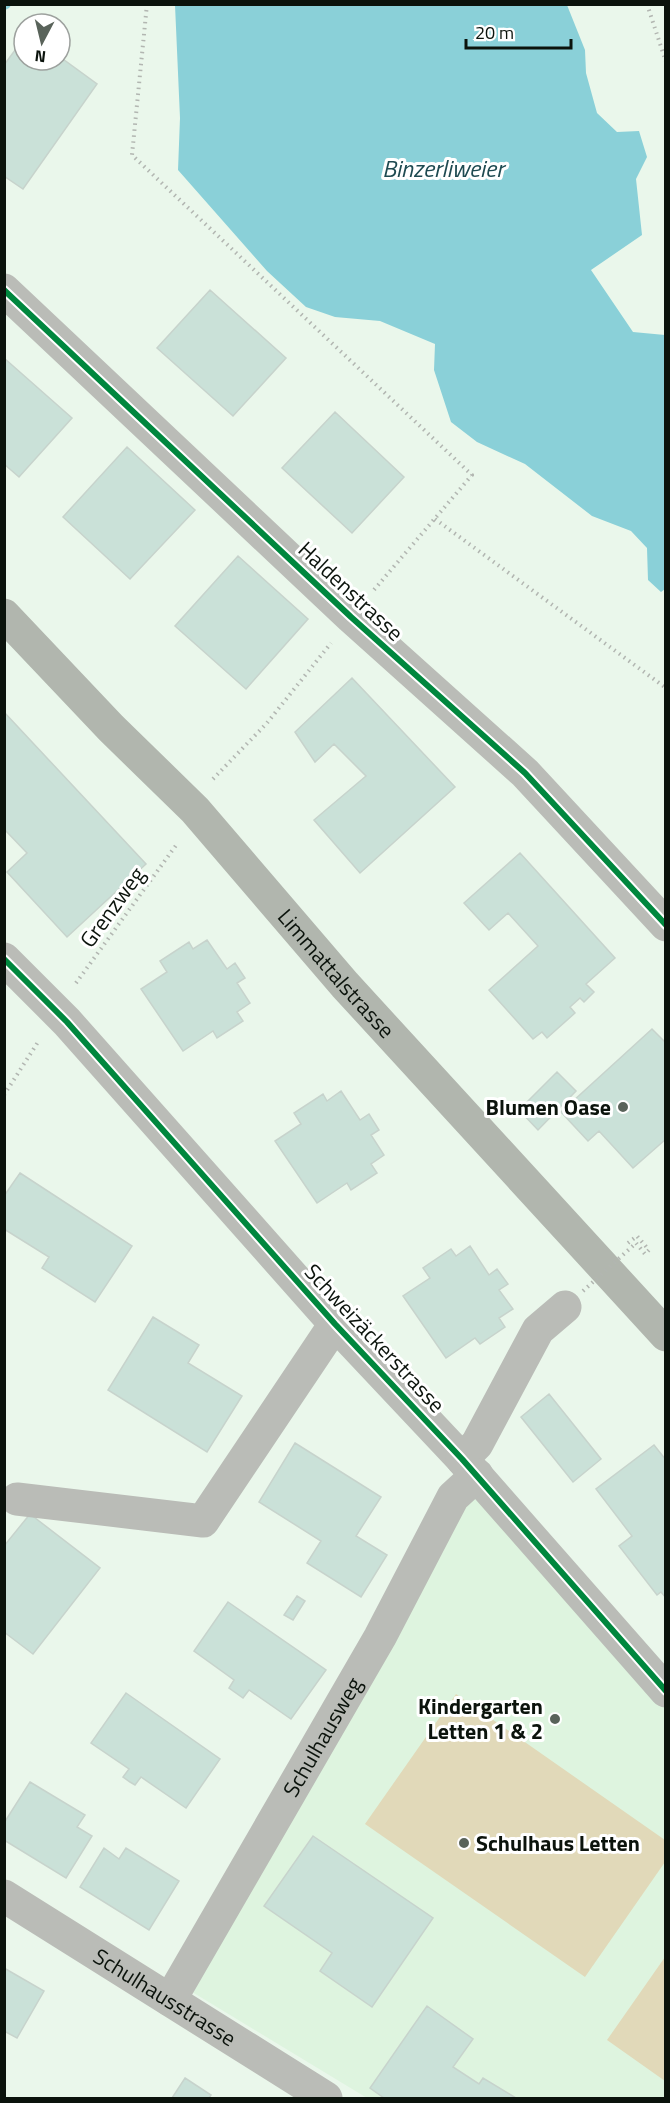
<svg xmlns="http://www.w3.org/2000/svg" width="670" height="2103" font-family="'Titillium Web',sans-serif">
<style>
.built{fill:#def4df}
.green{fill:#e1d9b9}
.water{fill:#8ad0d8}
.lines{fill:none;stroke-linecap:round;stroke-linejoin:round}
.stream{stroke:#8ad0d8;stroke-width:10}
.building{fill:#cae1d8;stroke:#c7d3cc;stroke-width:1.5}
.path{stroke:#b2b6b1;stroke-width:4;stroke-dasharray:1.5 4.5;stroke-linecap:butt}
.minor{stroke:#babcb7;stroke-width:33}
.major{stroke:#b1b6ae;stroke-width:33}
.path-bridge{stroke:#b2b6b1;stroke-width:4;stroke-dasharray:1.5 4.5;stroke-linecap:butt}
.cycleway-casing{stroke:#fff;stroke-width:10}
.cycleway{stroke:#00873e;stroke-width:6}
.poi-dot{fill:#59635a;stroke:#fff;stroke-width:2}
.labels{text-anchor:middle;stroke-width:6;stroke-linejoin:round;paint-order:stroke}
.street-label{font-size:22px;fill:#0b130c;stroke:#fff}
.poi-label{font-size:22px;font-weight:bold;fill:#0b130c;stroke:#fff;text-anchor:end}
.water-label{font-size:24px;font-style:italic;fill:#1e4a51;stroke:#fff}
</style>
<rect width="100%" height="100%" fill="#eaf7eb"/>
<path class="built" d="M471 1487 665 1702V2098H367L179 1984Z"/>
<path class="green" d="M456 1694 665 1840V1862L585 1977 365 1824Z
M665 1957V2081L607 2040Z"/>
<path class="water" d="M175 5H567L585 50 586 73 597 113 617 132 639 131 647 157 636 179 642 235 591 270 633 332 665 335V589L661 592 648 580 647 548 631 531 592 516 525 464 477 442 451 422 434 370 435 344 380 321 335 317 306 307 267 271 178 170 180 118Z"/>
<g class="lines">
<path class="stream" d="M4 5 6 4"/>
</g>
<path class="building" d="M24 38V60H60V57L97 84 23 189 4 176V65Z
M210 290 286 358 233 416 157 348Z
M4 358 72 418 19 477 4 464Z
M335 412 404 477 352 533 282 468Z
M127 447 195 510 130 579 63 517Z
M238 556 308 619 246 689 175 626Z
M352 678 455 787 360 873 314 820 366 776 334 744 315 762 295 732Z
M4 712 146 864 67 937 7 872 27 853 4 829Z
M520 853 615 958 586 984 594 992 584 1002 580 998 570 1007 575 1013 547 1038 542 1032 533 1039 489 990 538 946 508 913 489 930 464 903Z
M207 940 227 969 235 963 245 978 237 983 250 1003 237 1012 243 1021 217 1038 213 1031 183 1051 141 989 167 972 160 961 189 942 193 949Z
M652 1029 666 1043V1139L633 1168 599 1131 588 1141 561 1112Z
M557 1072 576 1091 538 1130 519 1110Z
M341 1091 360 1120 369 1114 379 1130 371 1135 384 1155 371 1164 377 1173 351 1190 347 1183 317 1203 275 1141 301 1124 294 1113 323 1094 327 1101Z
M20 1173 132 1246 95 1302 42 1268 49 1257 4 1229V1196Z
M470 1246 489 1275 497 1269 508 1284 499 1290 513 1309 499 1318 505 1327 480 1344 475 1338 446 1358 403 1296 430 1278 423 1268 451 1249 456 1256Z
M153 1317 199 1345 188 1363 242 1396 207 1452 108 1390Z
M549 1394 601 1459 573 1482 521 1417Z
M295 1443 381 1497 356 1536 387 1555 361 1597 307 1563 321 1541 259 1502Z
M654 1445 666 1460V1598L661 1592 657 1595 619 1546 632 1536 596 1489Z
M30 1514 100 1568 33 1654 4 1632V1546Z
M297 1596 305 1601 293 1620 284 1615Z
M228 1602 326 1670 291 1719 249 1690 243 1698 229 1688 234 1680 194 1651Z
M126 1693 220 1759 186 1808 141 1777 135 1785 130 1782 123 1777 129 1769 91 1743Z
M30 1782 85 1815 77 1827 92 1836 66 1878 4 1840V1823Z
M313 1836 433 1918 372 2007 320 1971 332 1953 264 1906Z
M104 1848 119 1859 126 1848 179 1881 149 1930 80 1887Z
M4 1968 44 1991 17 2038 4 2031Z
M427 2006 473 2039 453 2067 479 2084 483 2078 516 2098H384L370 2088Z
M185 2078 211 2095 209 2098H172Z"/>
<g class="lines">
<path class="path" d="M147 4 132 155 472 475 373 591
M647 4 666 62
M435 519 666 688
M213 779 267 723 331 643
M76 983 177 844
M4 1095 38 1042
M628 1243 637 1236 649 1250 645 1254 636 1243"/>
<g class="minor">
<path d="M4 290 351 617 525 773 666 925"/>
<path d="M4 959 67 1022 335 1324 462 1459 666 1691"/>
<path d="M462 1459 477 1444 538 1330 565 1307"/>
<path d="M17 1499 203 1521 335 1324"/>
<path id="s1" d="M4 1896 326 2098"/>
<path id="s2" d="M170 2000 380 1637 453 1497 477 1475"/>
</g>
<path class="major" id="s3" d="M4 615 111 728 195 810 345 985 666 1335"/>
<path class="path-bridge" d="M583 1291 636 1243"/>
<defs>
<path id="cycleway" d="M4 290 351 617 525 773 666 925
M4 959 67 1022 335 1324 462 1459 666 1691"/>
</defs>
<use href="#cycleway" class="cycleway-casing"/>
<use href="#cycleway" class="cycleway"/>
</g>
<g class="poi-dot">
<circle cx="623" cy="1107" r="6"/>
<circle cx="555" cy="1719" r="6"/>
<circle cx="464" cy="1843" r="6"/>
</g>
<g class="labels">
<g class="street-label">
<text transform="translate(351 591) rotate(43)" y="8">Haldenstrasse</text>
<text transform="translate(112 907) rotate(-54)" y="8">Grenzweg</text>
<text dy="8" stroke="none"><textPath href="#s3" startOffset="489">Limmattalstrasse</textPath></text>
<text transform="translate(375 1338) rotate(47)" y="8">Schweizäckerstrasse</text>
<text dy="8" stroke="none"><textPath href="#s2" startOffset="304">Schulhausweg</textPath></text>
<text dy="8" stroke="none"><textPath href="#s1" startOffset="190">Schulhausstrasse</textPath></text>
</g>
<g class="poi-label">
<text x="611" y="1115">Blumen Oase</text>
<text x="543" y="1714">Kindergarten<tspan x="543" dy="25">Letten 1 &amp; 2</tspan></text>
<text x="476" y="1851" text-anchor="start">Schulhaus Letten</text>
</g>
<g class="water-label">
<text x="443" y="177">Binzerliweier</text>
</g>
</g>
<rect width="670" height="2103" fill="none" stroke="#0b130c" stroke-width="12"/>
<g transform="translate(42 42) rotate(187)"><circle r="28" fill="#ffffff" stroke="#9da19e" stroke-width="1.5"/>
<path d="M0-4.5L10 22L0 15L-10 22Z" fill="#59635a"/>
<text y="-9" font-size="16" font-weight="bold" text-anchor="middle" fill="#0b130c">N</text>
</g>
<path d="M466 39v9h105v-9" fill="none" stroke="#0b130c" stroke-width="3"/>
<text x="475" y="39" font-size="18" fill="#0b130c" stroke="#ffffff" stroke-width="4.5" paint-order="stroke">20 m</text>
</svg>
